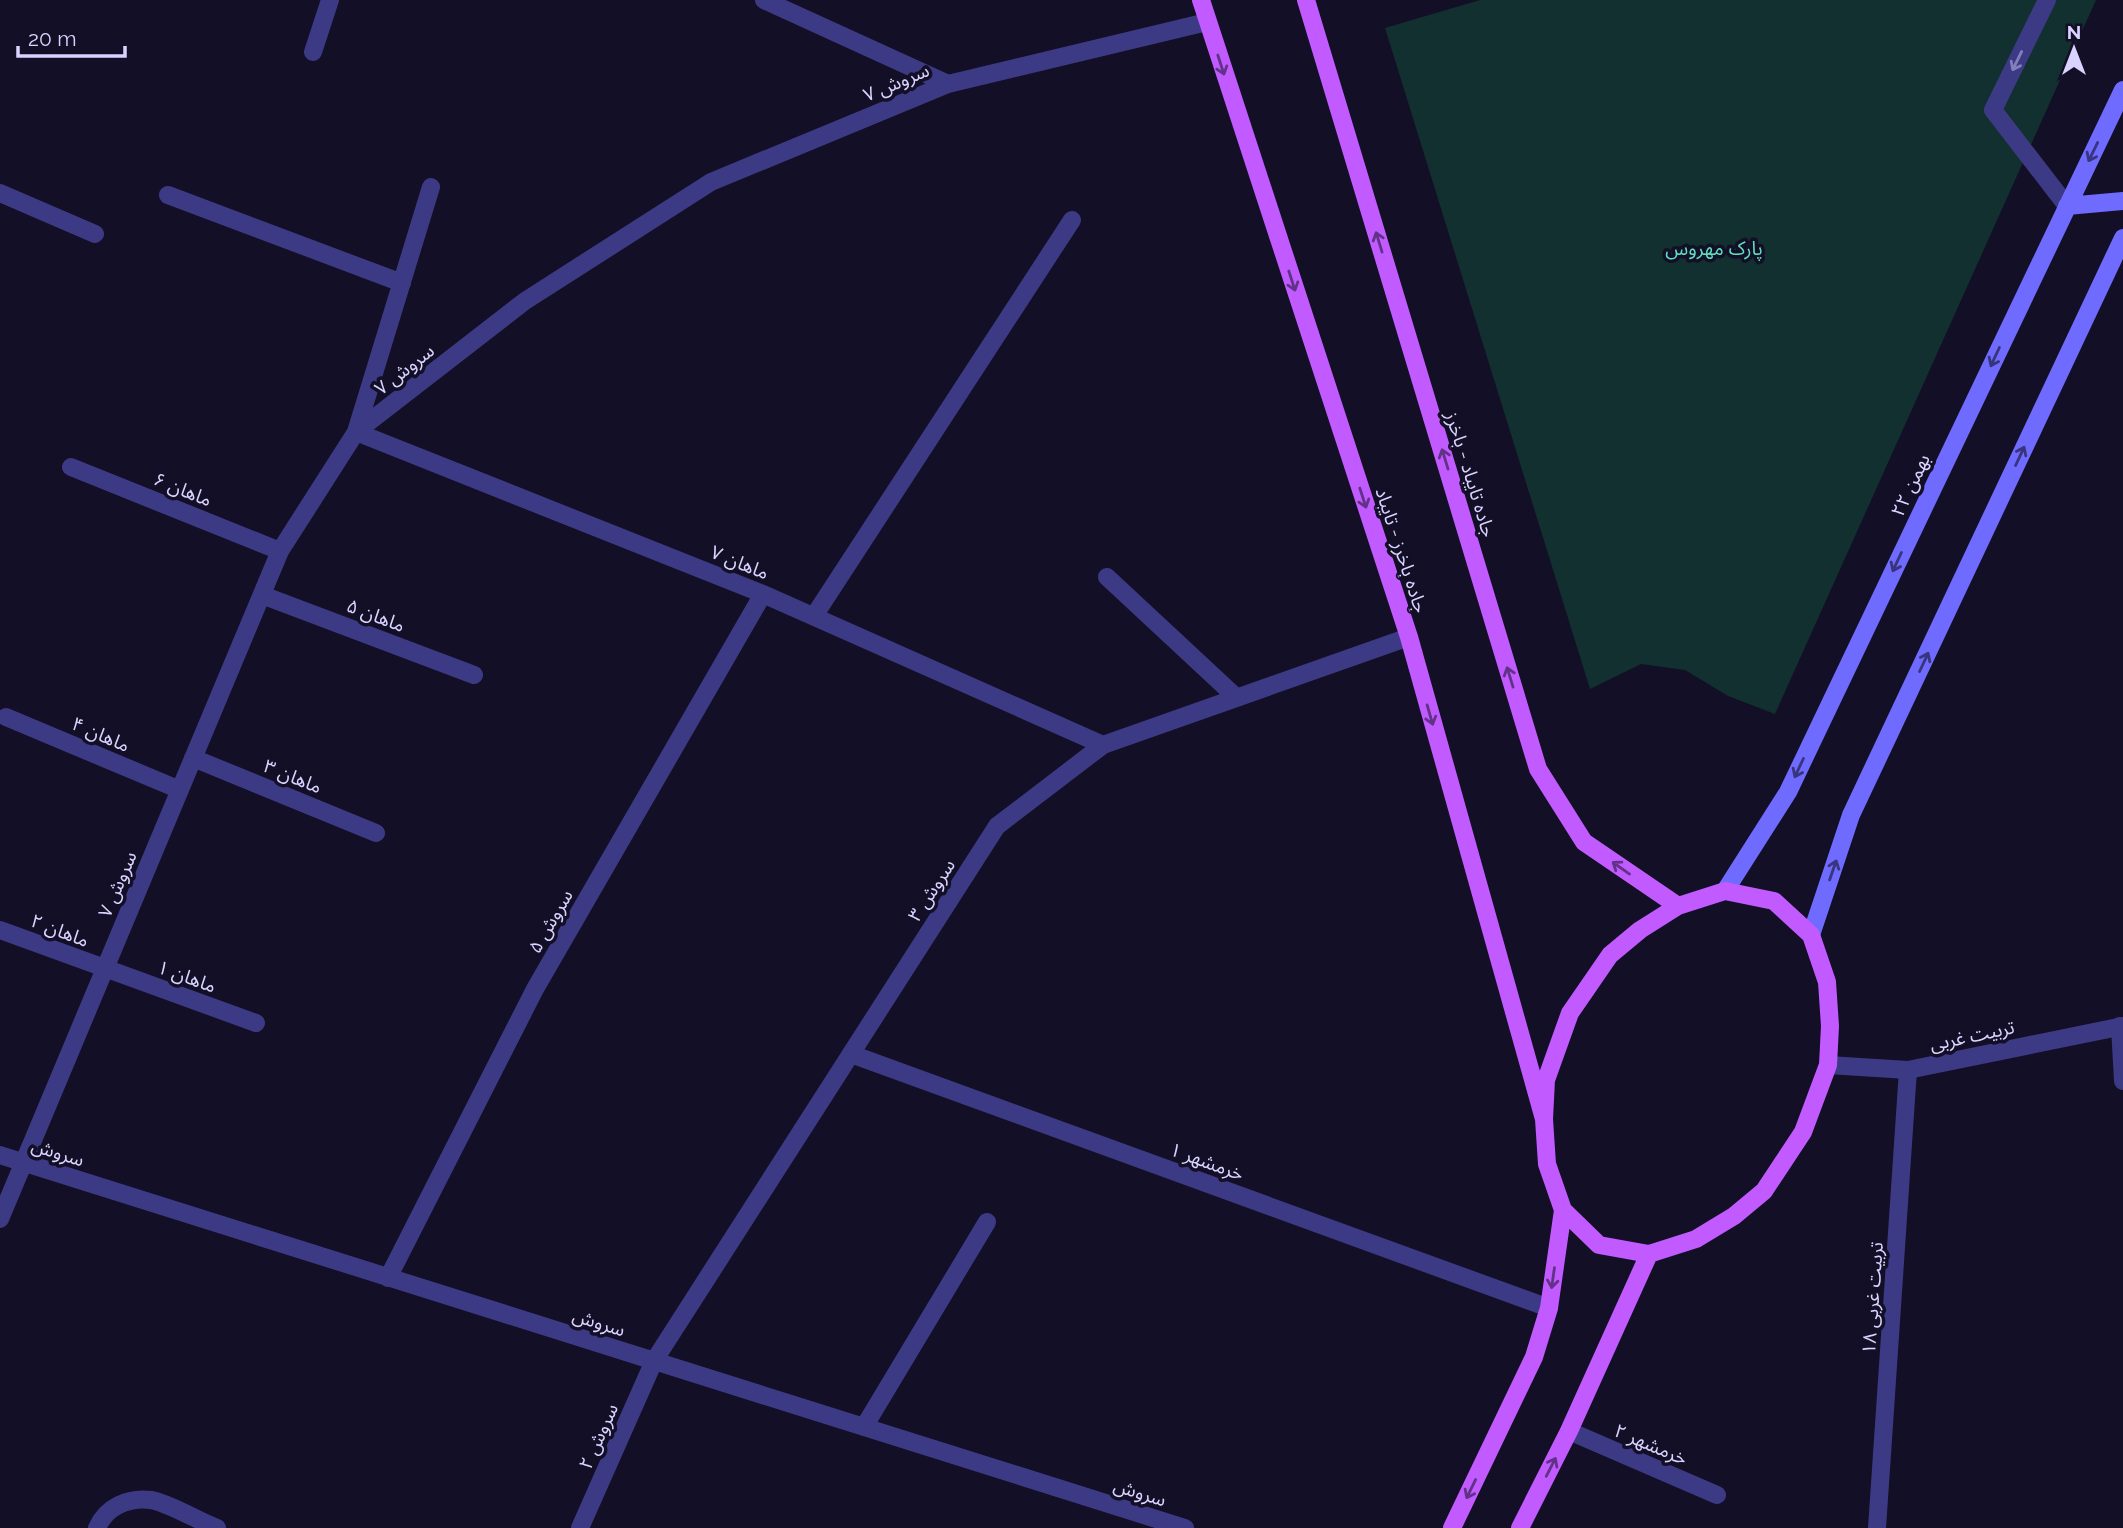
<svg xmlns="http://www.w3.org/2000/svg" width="2123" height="1528" font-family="Raleway,'Noto Sans Arabic',sans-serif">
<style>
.green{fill:#12302f}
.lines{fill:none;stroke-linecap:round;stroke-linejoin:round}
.service{stroke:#3d3a85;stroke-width:18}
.minor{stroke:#3d3a85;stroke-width:18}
.tertiary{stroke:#3d3a85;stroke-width:18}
.secondary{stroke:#6f6bff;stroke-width:18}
.primary{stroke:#c25bff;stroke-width:18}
.oneway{stroke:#837fbc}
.oneway2{stroke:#623188}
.oneway3{stroke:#38347d}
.labels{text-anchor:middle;stroke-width:7;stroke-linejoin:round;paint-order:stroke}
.street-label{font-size:19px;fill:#d9d4ff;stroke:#130f26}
.park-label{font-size:19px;fill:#5fe0c0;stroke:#130f26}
</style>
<rect width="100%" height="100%" fill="#130f26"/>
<path class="green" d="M1480 0H2096L1775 714 1728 696 1685 670 1641 664 1590 689 1385 28Z"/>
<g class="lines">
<path class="service" d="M2047 0 1993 110 2067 206"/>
<path class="minor" d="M764 0 948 84
M313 52 330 0
M431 187 356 432 763 594 1103 745
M0 193 95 234
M168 195 402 283
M71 467 280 551
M1107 577 1237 698
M262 595 474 675
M814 616 1072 220
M6 717 180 790
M193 758 376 833
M0 930 256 1023
M2120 1026 2123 1081
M851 1054 1549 1308
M0 1155 1185 1528
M0 1219 280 551 356 432 525 301 711 182 948 84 1207 22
M388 1278 535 989 763 594
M864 1427 987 1222
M1569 1431 1717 1495
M97 1528C106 1507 128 1497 151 1500 169 1503 198 1521 217 1528
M580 1528 654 1361 997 826 1103 745 1409 637
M1877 1528 1908 1070"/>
<path class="tertiary" d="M1828 1065 1908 1070 2123 1026"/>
<path class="secondary" d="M2067 206 2123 201
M1725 891 1788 792 2123 90
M1811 935 1851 815 2123 238"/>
<path class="primary" d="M1201 0 1409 637 1544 1119
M1306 0 1538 769 1584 842 1678 906
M1725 891 1774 901 1811 935 1827 982 1830 1026 1828 1065 1803 1132 1764 1191 1734 1216 1696 1239 1649 1254 1599 1245 1563 1210 1547 1164 1544 1119 1546 1080 1570 1013 1610 955 1640 930 1678 906Z
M1452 1528 1534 1357 1549 1308 1563 1210
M1520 1528 1569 1431 1649 1254"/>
</g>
<defs><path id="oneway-shaft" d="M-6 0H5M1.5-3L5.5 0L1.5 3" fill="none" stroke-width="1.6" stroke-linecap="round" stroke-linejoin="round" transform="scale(1.75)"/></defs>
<use class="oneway" href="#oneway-shaft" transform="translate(2017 61) rotate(116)"/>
<g class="oneway2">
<use href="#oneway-shaft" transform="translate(1221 65) rotate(72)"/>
<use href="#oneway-shaft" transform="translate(1379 242) rotate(-107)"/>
<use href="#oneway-shaft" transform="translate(1292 281) rotate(72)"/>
<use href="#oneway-shaft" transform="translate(1445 459) rotate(-107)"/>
<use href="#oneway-shaft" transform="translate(1363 498) rotate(72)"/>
<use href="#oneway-shaft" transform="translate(1510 677) rotate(-107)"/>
<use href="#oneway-shaft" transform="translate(1430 715) rotate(74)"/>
<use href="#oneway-shaft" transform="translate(1621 868) rotate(-145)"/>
<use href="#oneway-shaft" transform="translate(1553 1278) rotate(98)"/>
<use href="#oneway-shaft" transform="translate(1551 1467) rotate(-63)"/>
<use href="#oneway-shaft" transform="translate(1471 1489) rotate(116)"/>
</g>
<g class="oneway3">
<use href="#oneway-shaft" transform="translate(2093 152) rotate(116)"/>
<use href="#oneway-shaft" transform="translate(1995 357) rotate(115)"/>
<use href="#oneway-shaft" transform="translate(2020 456) rotate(-65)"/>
<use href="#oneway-shaft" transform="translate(1897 562) rotate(115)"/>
<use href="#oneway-shaft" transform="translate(1924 662) rotate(-65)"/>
<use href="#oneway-shaft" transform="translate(1799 768) rotate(115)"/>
<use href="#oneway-shaft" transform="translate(1833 870) rotate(-71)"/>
</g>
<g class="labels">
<g class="street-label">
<text transform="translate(896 82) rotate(-23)" y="7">سروش ۷</text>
<text transform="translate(404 369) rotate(-38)" y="7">سروش ۷</text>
<text transform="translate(1471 474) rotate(73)" y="7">جاده تایباد - باخرز</text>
<text transform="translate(1910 485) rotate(-65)" y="7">۲۲ بهمن</text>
<text transform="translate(183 489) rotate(22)" y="7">ماهان ۶</text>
<text transform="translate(1402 550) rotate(72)" y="7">جاده باخرز - تایباد</text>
<text transform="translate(740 562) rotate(22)" y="7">ماهان ۷</text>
<text transform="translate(376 615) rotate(21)" y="7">ماهان ۵</text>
<text transform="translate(101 734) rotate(23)" y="7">ماهان ۴</text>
<text transform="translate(293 776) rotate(22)" y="7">ماهان ۳</text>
<text transform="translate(117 884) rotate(-67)" y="7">سروش ۷</text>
<text transform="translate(931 890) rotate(-57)" y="7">سروش ۳</text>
<text transform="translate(550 921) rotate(-60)" y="7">سروش ۵</text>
<text transform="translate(60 930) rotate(21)" y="7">ماهان ۲</text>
<text transform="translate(187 976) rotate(20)" y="7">ماهان ۱</text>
<text transform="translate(1972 1035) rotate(-12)" y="7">تربیت غربی</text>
<text transform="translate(58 1152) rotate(17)" y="7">سروش</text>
<text transform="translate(1207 1161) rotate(20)" y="7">خرمشهر ۱</text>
<text transform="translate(1872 1298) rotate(-86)" y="7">تربیت غربی ۱۸</text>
<text transform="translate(599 1322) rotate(17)" y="7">سروش</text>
<text transform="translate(598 1436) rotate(-66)" y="7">سروش ۲</text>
<text transform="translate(1651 1444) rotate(23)" y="7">خرمشهر ۲</text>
<text transform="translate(1140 1492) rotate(17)" y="7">سروش</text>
</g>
<g class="park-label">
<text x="1714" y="255">پارک مهروس</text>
</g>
</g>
<g transform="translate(2074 49)" stroke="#130f26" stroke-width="5" paint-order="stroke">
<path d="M0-5L12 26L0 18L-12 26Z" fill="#d9d4ff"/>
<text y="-10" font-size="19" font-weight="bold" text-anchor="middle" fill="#d9d4ff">N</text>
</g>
<path d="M18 46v10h107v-10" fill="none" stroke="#d9d4ff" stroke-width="3.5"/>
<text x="28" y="46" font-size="21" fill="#d9d4ff" stroke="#130f26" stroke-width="5" paint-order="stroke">20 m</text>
</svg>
